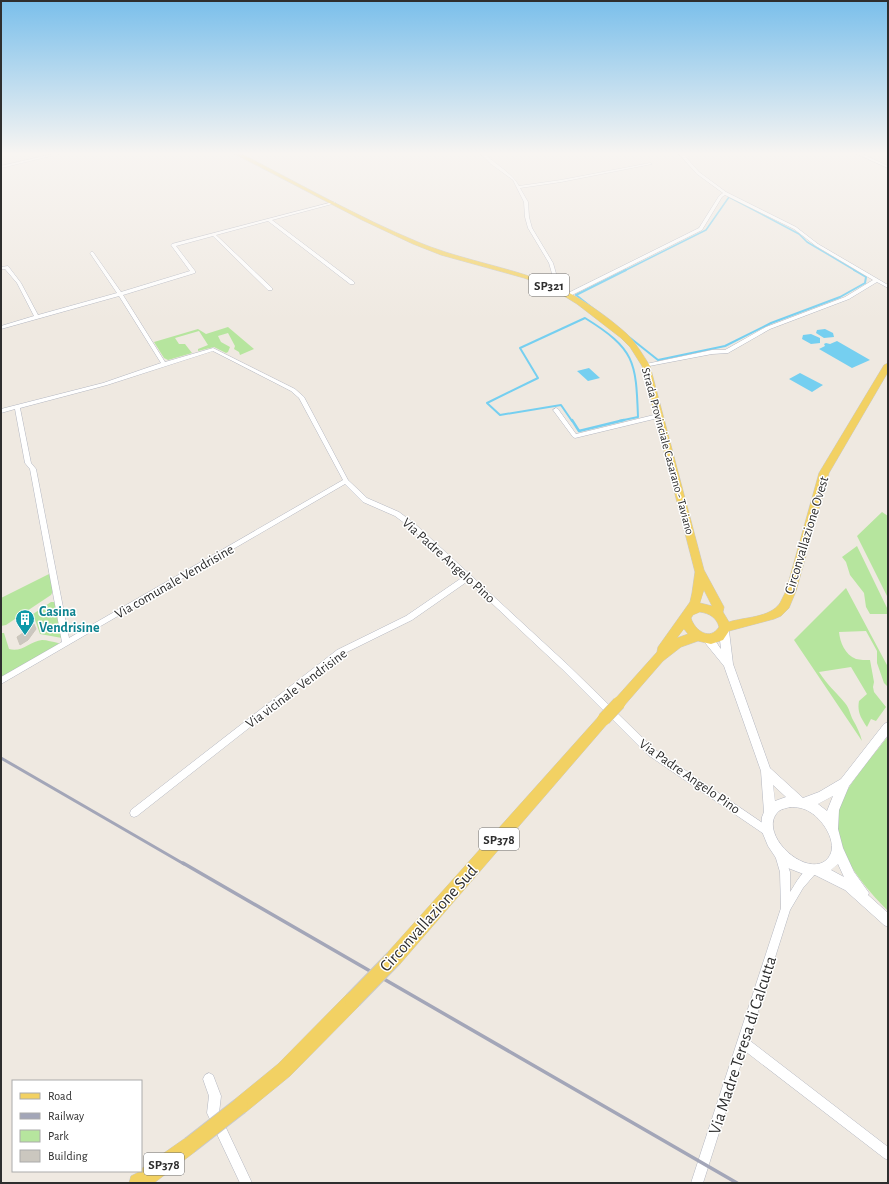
<svg xmlns="http://www.w3.org/2000/svg" width="889" height="1184" font-family="'Alegreya Sans',sans-serif">
<style>
.green{fill:#b6e59e}
.water{fill:#75cff0}
.lines{fill:none;stroke-linecap:round;stroke-linejoin:round}
.stream-far2{stroke:#75cff0;stroke-width:1.5}
.stream-far1{stroke:#75cff0;stroke-width:2}
.stream{stroke:#75cff0;stroke-width:2.5}
.building{fill:#cbc7bf;stroke:#cbc5ba}
.minor-casing{stroke:#b4b7c1;stroke-width:1}
.tertiary-casing{stroke:#b4b7c1;stroke-width:1}
.primary-casing{stroke:#c9c9c9;stroke-width:1}
.minor{fill:#fff;fill-rule:evenodd}
.tertiary{fill:#fff;fill-rule:evenodd}
.primary{fill:#f2d163;fill-rule:evenodd}
.rail-far1{stroke:#a3a6b8;stroke-width:3}
.rail{stroke:#a3a6b8;stroke-width:3.5}
.primary-bridge-far1-casing{stroke:#c9c9c9;stroke-width:14;stroke-linecap:butt}
.primary-bridge-casing{stroke:#c9c9c9;stroke-width:18;stroke-linecap:butt}
.primary-bridge-far1{stroke:#f2d163;stroke-width:13}
.primary-bridge{stroke:#f2d163;stroke-width:16}
.labels{text-anchor:middle;stroke-width:3;stroke-linejoin:round;paint-order:stroke}
.far-street-label{font-size:12px;fill:#2e2e2e;stroke:#fff}
.shield{fill:#fff;stroke:#6d6d6d;stroke-width:1}
.shield-label{font-size:13px;font-weight:bold;fill:#2e2e2e}
.street-label{font-size:14px;fill:#2e2e2e;stroke:#fff}
.culture-label{font-size:14px;font-weight:bold;fill:#0d838f;stroke:#fff;text-anchor:start}
.near-street-label{font-size:17px;fill:#2e2e2e;stroke:#fff}
</style>
<rect width="100%" height="100%" fill="#efe9e1"/>
<path class="green" d="M228 327 254 349 240 355 239 352 234 349 235 346 228 333 218 336 221 342 230 347 228 352 226 353 214 347 198 351V349L208 345 199 331 175 338 179 344H185L192 353 168 360 164 358 154 342 198 329 206 334Z
M882 512 888 516V598L857 536Z
M857 546 888 610V614H870L866 607 864 593 850 575 846 562 842 557Z
M51 573 53 591 51 595 6 625 1 626V598Z
M846 588 888 667V687L884 683 877 663V651L866 631 839 632C840 642 845 655 856 659 860 660 866 660 870 660L874 682 873 687 874 692 886 707 876 721 871 719 867 727C861 718 857 712 859 701L867 694 851 667 819 672C828 686 835 691 845 703 850 709 850 715 853 720 857 727 860 733 862 741L794 640Z
M51 602H55L62 638 40 634 33 614Z
M1 633H4L9 649C22 653 30 641 42 640 47 640 53 642 58 643L60 645 1 680Z
M888 736V911C863 886 827 845 840 806 846 785 875 754 888 736Z"/>
<path class="water" d="M825 329 833 333 834 337 824 338 816 333 817 330Z
M811 334 820 338V343L811 344 802 339 803 335Z
M837 341 870 360 852 368 819 349 825 346 824 344 826 343 830 344Z
M589 368 600 378 588 381 577 371Z
M800 373 823 385 812 392 789 379Z"/>
<g class="lines">
<path class="stream-far2" d="M624 271 706 230 729 197 799 234 807 242 856 271"/>
<path class="stream-far1" d="M626 270 576 295 658 360 725 346 771 323 840 297 865 283 866 277 854 270
M572 421 561 405 500 415 487 403 538 378 520 348 585 318C635 349 636 361 638 417L619 421"/>
<path class="stream" d="M572 420 579 431 624 420"/>
</g>
<path class="building" d="M27 624 28 627 34 624 36 629 28 640 20 645 17 637 23 633 20 627Z"/>
<g class="lines">
<defs>
<path id="minor" d="M53 154H59L1 168V166Z
M481 154H485C496 165 512 173 519 186L561 180 650 163 652 164 561 182 520 188 528 202 529 217 532 228 553 263 557 277 555 287 553 288 551 287 553 277 549 263 528 228 525 217 524 202 513 180 491 164Z
M679 154H683L699 172 726 192 796 227 818 244 888 285V288L877 282 849 299 770 329 728 353 712 354 644 367 643 366 646 364 712 350H725L766 327 845 297 873 280 816 246 794 229 725 195 722 197 702 230 570 296H566V294L699 228 719 196 723 193 697 174Z
M857 154H862L888 166V168Z
M333 202 336 203 272 220 354 282V284H350L268 221 216 235 272 288V290H268L213 236 176 246 195 271V273L123 295 165 362 213 348 295 389 304 397 348 480 367 498 399 512 415 524 568 665 654 749 770 828 771 831 770 834 767 835 764 834 648 755 562 669 468 581 412 620 343 654 137 816 134 817 131 816 130 813 131 810 337 650 406 616 463 577 411 528 395 516 363 502 345 484 1 684V677L62 642 30 469 25 463 15 409 1 413V409L103 383 161 363 119 296 1 329V326L34 316 17 283 5 269H1V267L8 266 21 283 38 315 117 293 90 253 91 252H93L121 292 190 271 171 245 172 244ZM213 351 291 391 299 398 343 480 69 638 36 469 31 463 20 408 107 385Z
M556 408 558 409 576 434 658 414 661 416 658 418 575 438 573 437 553 410Z
M780 850 783 852 790 872V892C796 883 803 869 813 865L816 867 818 870 816 873 803 888 790 910 749 1040 888 1147V1160L884 1158 745 1051 703 1183H691L781 908 780 872 775 855 777 852Z
M209 1073 213 1075 221 1096 219 1113 252 1183H240L207 1113 209 1096 203 1079 205 1075Z"/>
<path id="tertiary" d="M724 627 727 628 729 631 733 664 770 768 803 798 819 792 841 779 884 724 888 722V735L849 786 839 810 838 829 843 848 854 872 869 893 868 895 888 913V927L884 925 845 890 815 875H806L788 868 776 858 768 846 761 829 762 817 764 812 761 771 724 666 702 639 704 636C712 633 717 644 721 649L719 631 721 628ZM773 785 786 797 775 801ZM833 796 827 811 818 804ZM790 807C797 807 804 808 810 812 824 820 842 848 825 861 803 877 756 831 779 811 781 809 787 808 790 807ZM838 864 844 877 831 870Z"/>
<path id="primary" d="M235 154H242C300 184 358 217 418 242 454 257 492 264 529 276 565 287 599 309 627 334 636 343 643 355 650 366L704 570 724 607 723 612 729 622C744 617 770 618 780 603 782 599 784 595 786 591L819 473 884 365 888 363V372L829 473 796 591 789 608 781 616 774 619 729 631 723 640 711 644 698 641 681 647 663 661 623 707 619 709 615 707 613 703 615 699 657 652 658 647 690 602 692 593 695 572 642 366 630 347 621 338 577 304 551 288 524 278 441 255 413 244 362 220ZM704 590 712 606 700 603ZM700 612C709 613 717 618 719 627 710 641 695 631 691 618L693 615ZM684 629 688 634 677 638Z
M604 713 608 715 610 719 608 723 400 964 394 966 388 964 386 958 388 952 600 715Z
M353 992 359 994 361 1000 359 1006 290 1076 246 1112 240 1115 234 1112 231 1106 234 1100 278 1064 347 994Z
M190 1136 196 1139 199 1145 196 1151 154 1183H129L131 1176 141 1171V1169L184 1139Z"/>
</defs>
<use href="#minor" class="minor-casing"/>
<use href="#tertiary" class="tertiary-casing"/>
<use href="#primary" class="primary-casing"/>
<use href="#minor" class="minor"/>
<use href="#tertiary" class="tertiary"/>
<use href="#primary" class="primary"/>
<path class="rail-far1" d="M1 758 184 864"/>
<path class="rail" d="M183 863 737 1183"/>
<defs>
<path id="primary-bridge-far1" d="M604 719 619 703"/>
<path id="primary-bridge" d="M353 1000 394 958
M190 1145 240 1106"/>
</defs>
<use href="#primary-bridge-far1" class="primary-bridge-far1-casing"/>
<use href="#primary-bridge" class="primary-bridge-casing"/>
<use href="#primary-bridge-far1" class="primary-bridge-far1"/>
<use href="#primary-bridge" class="primary-bridge"/>
</g>
<linearGradient id="sky" x2="0" y2="1"><stop stop-color="#7abfeb"/><stop offset="0.48" stop-color="#f8f5f2"/><stop offset="1" stop-color="#f8f5f2" stop-opacity="0"/></linearGradient>
<rect width="889" height="320" fill="url(#sky)"/>
<defs>
<symbol id="building-pin" viewBox="-11 -11 22 30"><path d="M0 17L-7.5 6A9.5 9.5 0 1 1 7.5 6Z" fill="#0f9aa8" stroke="#fff"/><path d="M-4-6H4V6H1V3H-1V6H-4ZM-2.5-4.3h1.7v1.8h-1.7ZM.8-4.3h1.7v1.8H.8ZM-2.5-1h1.7V.8h-1.7ZM.8-1h1.7V.8H.8Z" fill="#fff"/></symbol>
</defs>
<g fill-rule="evenodd">
<use href="#building-pin" x="14" y="608" width="22" height="30"/>
</g>
<g class="labels">
<g class="far-street-label">
<text transform="translate(668 451) rotate(75)" y="4">Strada Provinciale Casarano - Taviano</text>
</g>
<g class="shield">
<rect x="529" y="274" width="40" height="22" rx="3"/>
<rect x="479" y="828" width="40" height="22" rx="3"/>
<rect x="144" y="1153" width="40" height="22" rx="3"/>
</g>
<g class="shield-label">
<text x="549" y="290">SP321</text>
<text x="499" y="844">SP378</text>
<text x="164" y="1169">SP378</text>
</g>
<g class="street-label">
<text transform="translate(806 535) rotate(-73)" y="5">Circonvallazione Ovest</text>
<text transform="translate(449 560) rotate(42)" y="5">Via Padre Angelo Pino</text>
<text transform="translate(174 581) rotate(-30)" y="5">Via comunale Vendrisine</text>
<text transform="translate(296 688) rotate(-37)" y="5">Via vicinale Vendrisine</text>
<text transform="translate(690 776) rotate(35)" y="5">Via Padre Angelo Pino</text>
</g>
<g class="culture-label">
<text x="39" y="616">Casina<tspan x="39" dy="16">Vendrisine</tspan></text>
</g>
<g class="near-street-label">
<text transform="translate(428 918) rotate(-48)" y="6">Circonvallazione Sud</text>
<text transform="translate(742 1045) rotate(-72)" y="6">Via Madre Teresa di Calcutta</text>
</g>
</g>
<rect width="889" height="1184" fill="none" stroke="#2e2e2e" stroke-width="4"/>
<rect x="12" y="1080" width="130" height="92" fill="#ffffff" stroke="#ababab"/>
<rect x="20" y="1093" width="20" height="6" fill="#f2d163" stroke="#ababab"/>
<text x="48" y="1100" font-size="12" fill="#2e2e2e">Road</text>
<rect x="20" y="1113" width="20" height="6" fill="#a3a6b8" stroke="#ababab"/>
<text x="48" y="1120" font-size="12" fill="#2e2e2e">Railway</text>
<rect x="20" y="1130" width="20" height="12" fill="#b6e59e" stroke="#ababab"/>
<text x="48" y="1140" font-size="12" fill="#2e2e2e">Park</text>
<rect x="20" y="1150" width="20" height="12" fill="#cbc7bf" stroke="#ababab"/>
<text x="48" y="1160" font-size="12" fill="#2e2e2e">Building</text>
</svg>
